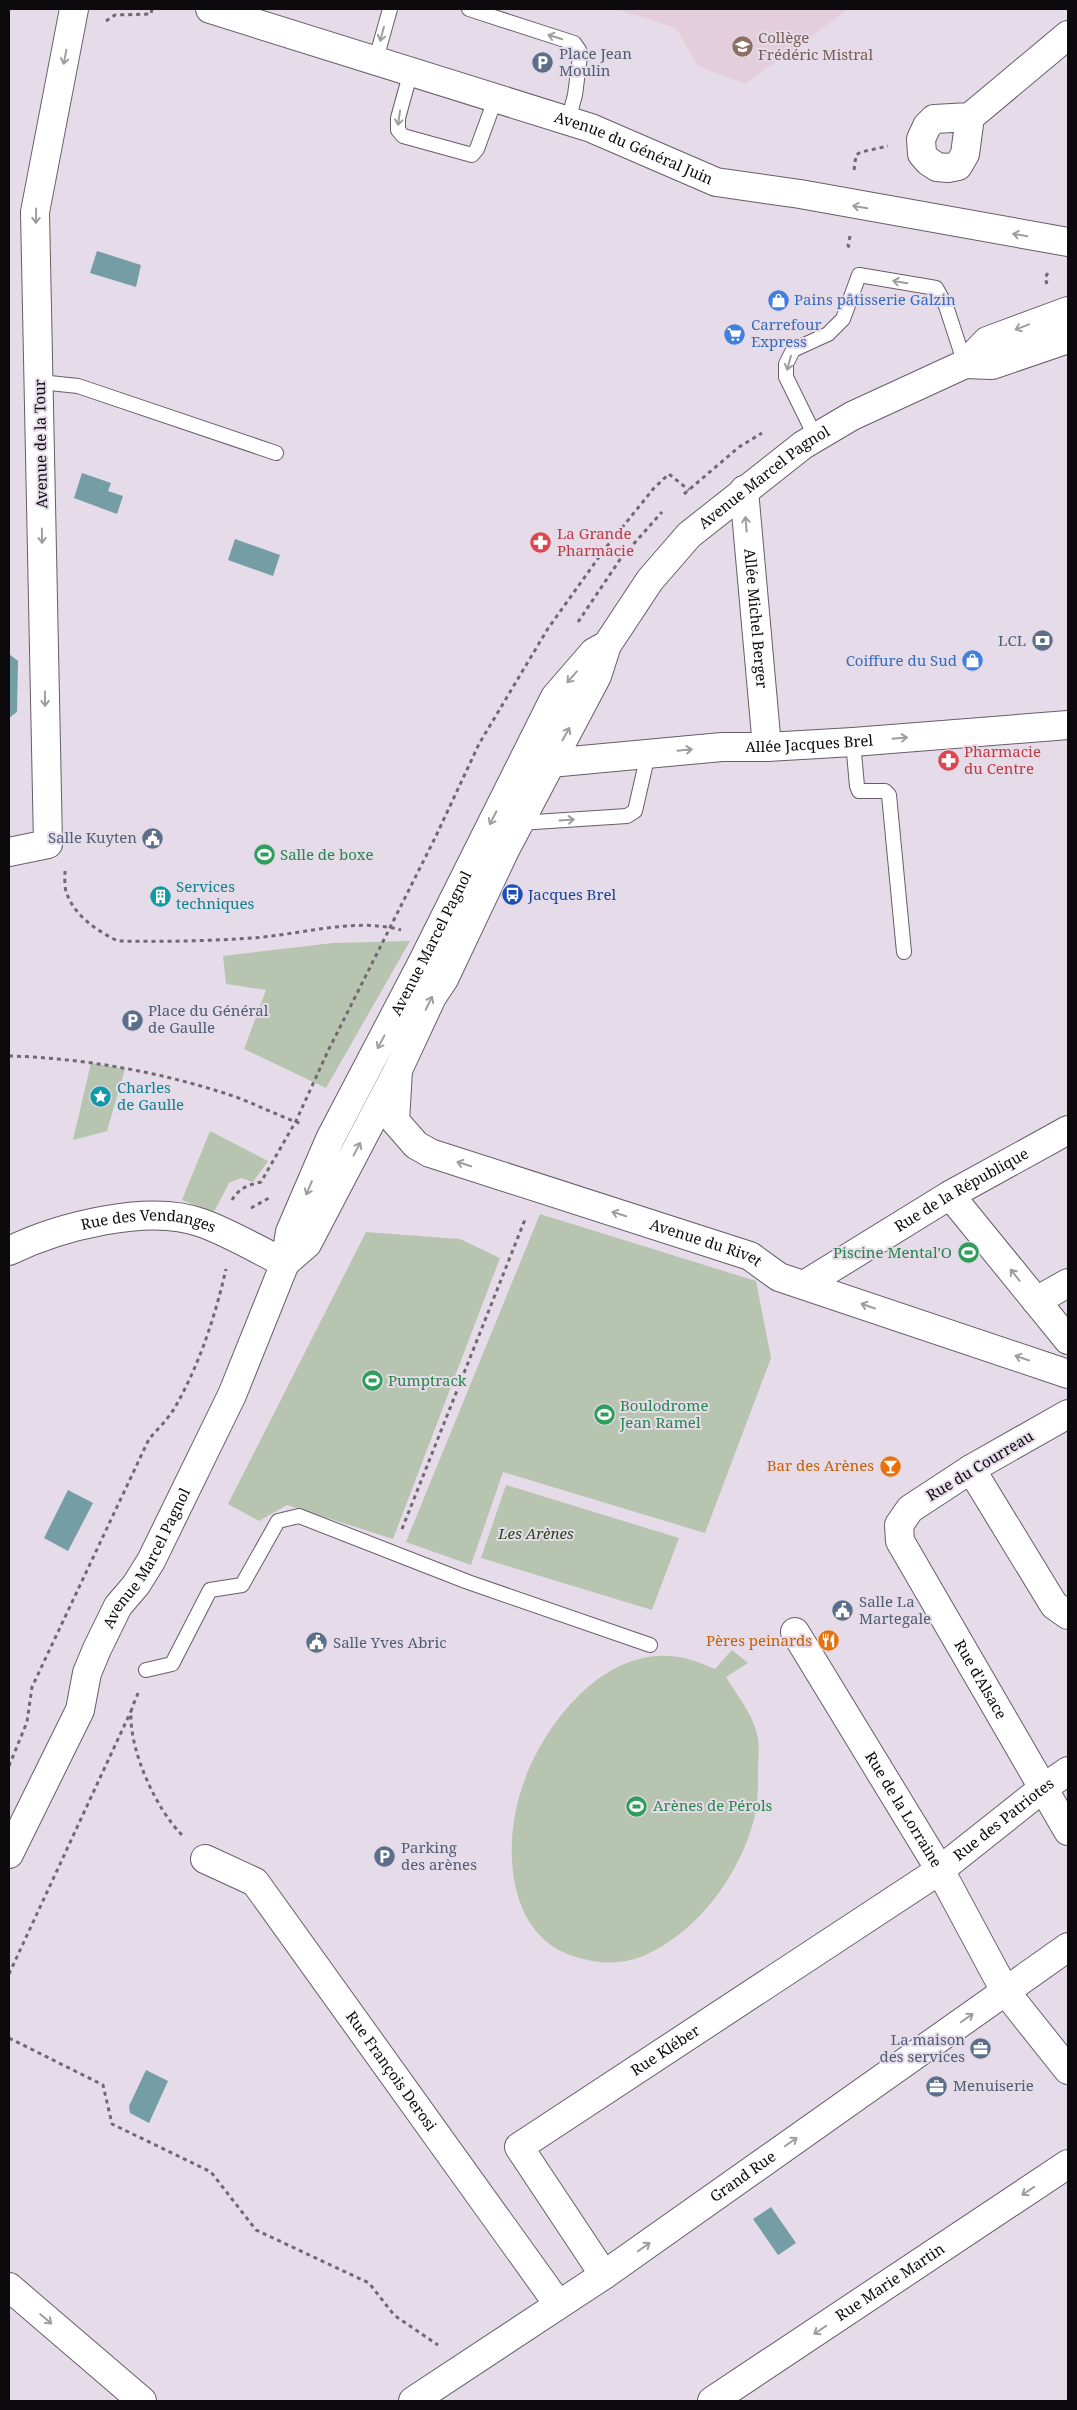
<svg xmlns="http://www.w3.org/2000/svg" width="1077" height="2410" font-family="'Noto Serif',serif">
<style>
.education{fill:#e4cedb}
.green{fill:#b7c5b0}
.water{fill:#749da6}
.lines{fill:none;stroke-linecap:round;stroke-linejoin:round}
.service-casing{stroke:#675d69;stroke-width:16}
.minor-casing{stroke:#675d69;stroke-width:30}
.secondary-casing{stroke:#675d69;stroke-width:30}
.path{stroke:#6f6971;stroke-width:3;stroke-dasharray:4 4;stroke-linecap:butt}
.service{stroke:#fff;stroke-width:14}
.minor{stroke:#fff;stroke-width:28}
.secondary{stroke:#fff;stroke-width:28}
.oneway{stroke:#9e9d9f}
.labels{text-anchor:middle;stroke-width:4;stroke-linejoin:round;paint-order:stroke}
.education-label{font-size:15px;fill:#785e54;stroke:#e6dbe8;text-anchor:start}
.service-label{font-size:15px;fill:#4e5e75;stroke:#e6dbe8;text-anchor:start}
.street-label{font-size:15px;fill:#0d0a0e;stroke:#e6dbe8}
.shop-label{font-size:15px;fill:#366cbe;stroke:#e6dbe8;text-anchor:start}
.health-label{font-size:15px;fill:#be3a42;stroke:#e6dbe8;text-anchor:start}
.leisure-label{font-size:15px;fill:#27864d;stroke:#e6dbe8;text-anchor:start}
.culture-label{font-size:15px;fill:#0d838f;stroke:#e6dbe8;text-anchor:start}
.transit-label{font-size:15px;fill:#164399;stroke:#e6dbe8;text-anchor:start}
.food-label{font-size:15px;fill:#c56008;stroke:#e6dbe8;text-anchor:end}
.park-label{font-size:15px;font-style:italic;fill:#284317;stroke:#e6dbe8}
</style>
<rect width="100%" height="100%" fill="#e6dbe8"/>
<path class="education" d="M615 9H849L745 84 698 66 676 28Z"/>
<path class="green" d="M410 941 326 1088 244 1049 266 990 226 984 223 956 333 943Z
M91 1063 125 1069 107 1131 73 1140Z
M210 1131 268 1161 253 1182 241 1178 229 1183 214 1212 182 1200Z
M540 1214 756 1281 771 1358 705 1533 503 1472 471 1565 406 1542Z
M366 1232 460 1239 500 1258 393 1539 287 1505 259 1521 228 1504Z
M506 1485 679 1538 652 1610 481 1558Z
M732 1650 748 1663 726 1677C737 1695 752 1713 757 1734 760 1746 758 1760 758 1772 758 1787 758 1801 755 1815 742 1872 698 1933 643 1956 620 1965 599 1964 576 1957 503 1936 502 1837 525 1779 545 1726 595 1660 657 1656 678 1654 697 1661 715 1669Z"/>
<path class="water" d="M97 251 141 265 136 287 90 273Z
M82 473 111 483 108 491 123 496 117 514 74 498Z
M235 539 280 555 273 576 228 560Z
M9 654 18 661 17 712 9 718Z
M68 1490 93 1503 68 1551 44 1538Z
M146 2070 168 2081 149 2123 130 2113 129 2106Z
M771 2207 796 2243 778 2255 753 2219Z"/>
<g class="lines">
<defs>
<path id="service" d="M469 9 574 43 579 50 580 56 575 95 568 121
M376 59 390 9
M411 71 398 118V130L403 136 472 155 477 149 496 97
M40 382 78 386 276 453
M816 438 786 377V364L793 350 828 334 843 319 859 275 936 288 946 306 965 364
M853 742 857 786 859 791H885L889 795 904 952
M519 823 627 816 635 811 648 754
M146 1670 172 1664 210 1590 242 1585 278 1521 299 1516 468 1582 650 1645"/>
<g id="minor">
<path id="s1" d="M210 9 591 128 716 182 800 194 1068 242"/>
<path d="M970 117 965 154 958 166 948 168 937 167 928 161 922 154 921 139 927 126 934 119 970 117 1068 35"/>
<path id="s2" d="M744 490 767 747"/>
<path id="s3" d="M550 763 722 747H767L853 742 1068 725"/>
<path d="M9 852 48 844 35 212 74 9"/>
<path id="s4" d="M398 1070 395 1121 416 1145 430 1153 750 1256 779 1277 1068 1374"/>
<path d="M950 1195 1068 1340"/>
<path id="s5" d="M9 1251C58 1227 149 1203 202 1223 230 1233 258 1250 285 1263"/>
<path id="s6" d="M804 1285 950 1195 1068 1130"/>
<path d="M1036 1301 1068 1283"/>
<path id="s7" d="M1068 1414 971 1469 910 1509 899 1525 900 1541 1068 1831"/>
<path d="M971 1469 1054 1605 1068 1615"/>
<path id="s8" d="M795 1632 940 1870 1005 1991 1068 2070"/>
<path id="s9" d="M205 1859 255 1882 558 2304"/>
<path id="s10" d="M604 2275 519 2147 940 1870 1042 1789 1068 1771"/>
<path d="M9 2287 142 2401"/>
<path id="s11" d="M413 2401 604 2275 1068 1947"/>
<path id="s12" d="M712 2401 1068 2164"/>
</g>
<g id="secondary">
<path d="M965 364 992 365 1068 339"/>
<path id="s13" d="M285 1263 307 1244 398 1070 432 997 444 979 505 850 597 676 607 645 650 580 689 535 803 445 852 416 965 364 987 341 1068 311"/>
<path id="s14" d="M9 1854 80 1710 87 1673 97 1649 118 1606 136 1585 151 1561 232 1395 285 1263 290 1232 330 1139 421 965 555 697 594 652 607 645"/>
</g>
</defs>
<use href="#service" class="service-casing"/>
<use href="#minor" class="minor-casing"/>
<use href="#secondary" class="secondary-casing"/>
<path class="path" d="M106 21 115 15 151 14 152 9
M854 170 856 155 861 152 888 146
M850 236 848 245 851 251
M1047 284 1045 278 1049 271
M684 494 739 447 762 433
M578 622 621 558 662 512
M65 871C65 878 64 888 67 894 75 916 97 931 118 941 162 942 208 941 252 938 299 935 356 917 401 930
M9 1056C81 1058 155 1071 224 1093 250 1101 276 1115 302 1124
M232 1200C239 1188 248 1185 261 1182L296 1121 328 1051 435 838 479 744 547 630 604 550 654 488 669 474 689 490
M251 1208 269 1198
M402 1529 526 1217
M138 1693C136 1699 132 1706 131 1712 129 1750 156 1809 182 1835
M9 1766 27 1722 32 1687 149 1439C157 1430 167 1420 174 1409 199 1366 215 1317 226 1269
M9 1974 131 1711
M9 2038 103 2085 112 2124 211 2172 256 2230 369 2283 394 2315 438 2345"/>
<use href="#service" class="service"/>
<use href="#minor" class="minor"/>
<use href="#secondary" class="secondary"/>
</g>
<defs><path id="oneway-shaft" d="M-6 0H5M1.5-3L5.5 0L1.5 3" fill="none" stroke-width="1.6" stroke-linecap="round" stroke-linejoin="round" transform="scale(1.25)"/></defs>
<g class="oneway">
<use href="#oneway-shaft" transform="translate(382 34) rotate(105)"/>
<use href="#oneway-shaft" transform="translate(555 37) rotate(-162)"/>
<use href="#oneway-shaft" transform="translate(65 57) rotate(101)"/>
<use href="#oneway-shaft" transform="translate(399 118) rotate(98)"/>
<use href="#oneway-shaft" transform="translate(860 207) rotate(-170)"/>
<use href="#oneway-shaft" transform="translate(36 216) rotate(91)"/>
<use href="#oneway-shaft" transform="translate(1020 235) rotate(-170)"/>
<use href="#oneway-shaft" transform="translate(900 282) rotate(-171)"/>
<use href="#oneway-shaft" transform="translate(1022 327) rotate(159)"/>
<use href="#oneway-shaft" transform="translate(789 363) rotate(105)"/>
<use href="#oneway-shaft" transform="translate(746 524) rotate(-95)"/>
<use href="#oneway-shaft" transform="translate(42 536) rotate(89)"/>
<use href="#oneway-shaft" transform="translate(572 677) rotate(131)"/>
<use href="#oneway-shaft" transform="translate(45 699) rotate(89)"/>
<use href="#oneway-shaft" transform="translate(566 734) rotate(-61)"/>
<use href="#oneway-shaft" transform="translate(900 738) rotate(-5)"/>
<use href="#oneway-shaft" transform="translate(685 750) rotate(-6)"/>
<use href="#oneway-shaft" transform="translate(493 818) rotate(117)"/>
<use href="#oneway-shaft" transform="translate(567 820) rotate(-4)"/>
<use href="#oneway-shaft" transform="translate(429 1003) rotate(-64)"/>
<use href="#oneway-shaft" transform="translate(381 1042) rotate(118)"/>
<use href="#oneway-shaft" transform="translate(357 1149) rotate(-62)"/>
<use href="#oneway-shaft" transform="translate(464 1164) rotate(-162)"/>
<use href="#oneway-shaft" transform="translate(309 1188) rotate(113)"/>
<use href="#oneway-shaft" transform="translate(619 1214) rotate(-162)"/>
<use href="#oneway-shaft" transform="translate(1015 1275) rotate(-129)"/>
<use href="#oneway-shaft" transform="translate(868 1306) rotate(-161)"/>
<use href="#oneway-shaft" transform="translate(1022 1358) rotate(-161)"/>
<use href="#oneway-shaft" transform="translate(967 2018) rotate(-35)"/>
<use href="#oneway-shaft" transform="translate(791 2142) rotate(-35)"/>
<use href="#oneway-shaft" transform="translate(1028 2191) rotate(146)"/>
<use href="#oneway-shaft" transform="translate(644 2247) rotate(-35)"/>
<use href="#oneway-shaft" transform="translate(46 2319) rotate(40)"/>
<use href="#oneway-shaft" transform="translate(820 2330) rotate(146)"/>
</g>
<defs>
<symbol id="school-disc" viewBox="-11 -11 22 22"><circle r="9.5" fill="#8d6e63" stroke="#e6dbe8"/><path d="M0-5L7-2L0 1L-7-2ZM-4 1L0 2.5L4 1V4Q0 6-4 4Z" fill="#fff"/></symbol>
<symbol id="parking-disc" viewBox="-11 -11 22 22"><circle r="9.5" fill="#5c6f8a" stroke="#e6dbe8"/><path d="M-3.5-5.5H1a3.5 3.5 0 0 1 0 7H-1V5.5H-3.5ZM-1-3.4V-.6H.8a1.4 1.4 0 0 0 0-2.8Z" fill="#fff"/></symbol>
<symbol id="shop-disc" viewBox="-11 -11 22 22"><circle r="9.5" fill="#3f7fe0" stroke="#e6dbe8"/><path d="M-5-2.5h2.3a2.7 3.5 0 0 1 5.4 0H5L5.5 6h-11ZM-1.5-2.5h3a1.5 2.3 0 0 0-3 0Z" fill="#fff"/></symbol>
<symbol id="supermarket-disc" viewBox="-11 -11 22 22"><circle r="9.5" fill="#3f7fe0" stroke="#e6dbe8"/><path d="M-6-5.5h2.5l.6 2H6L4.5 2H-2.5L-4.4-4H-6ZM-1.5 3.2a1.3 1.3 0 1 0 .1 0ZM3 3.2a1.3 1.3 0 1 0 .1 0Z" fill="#fff"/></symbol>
<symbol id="pharmacy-disc" viewBox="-11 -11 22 22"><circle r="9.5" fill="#e0444e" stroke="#e6dbe8"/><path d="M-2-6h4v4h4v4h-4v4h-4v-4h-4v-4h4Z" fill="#fff"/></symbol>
<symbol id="bank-disc" viewBox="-11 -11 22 22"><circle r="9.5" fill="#5c6f8a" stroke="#e6dbe8"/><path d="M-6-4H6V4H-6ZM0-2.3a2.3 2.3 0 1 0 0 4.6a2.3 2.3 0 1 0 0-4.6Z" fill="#fff"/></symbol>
<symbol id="civic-disc" viewBox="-11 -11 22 22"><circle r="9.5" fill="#5c6f8a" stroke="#e6dbe8"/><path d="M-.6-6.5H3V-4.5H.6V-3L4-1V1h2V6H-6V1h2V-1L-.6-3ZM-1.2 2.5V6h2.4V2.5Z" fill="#fff"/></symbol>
<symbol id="stadium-disc" viewBox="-11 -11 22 22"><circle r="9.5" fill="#2e9e5b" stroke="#e6dbe8"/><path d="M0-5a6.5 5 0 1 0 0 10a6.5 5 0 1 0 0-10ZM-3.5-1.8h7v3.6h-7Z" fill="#fff"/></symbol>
<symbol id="bus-disc" viewBox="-11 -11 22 22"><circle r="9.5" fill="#1a4fb4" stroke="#e6dbe8"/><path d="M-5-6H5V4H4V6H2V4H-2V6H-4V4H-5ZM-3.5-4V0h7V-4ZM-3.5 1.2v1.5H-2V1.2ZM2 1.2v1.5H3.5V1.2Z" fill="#fff"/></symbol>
<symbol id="building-disc" viewBox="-11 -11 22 22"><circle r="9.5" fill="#0f9aa8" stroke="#e6dbe8"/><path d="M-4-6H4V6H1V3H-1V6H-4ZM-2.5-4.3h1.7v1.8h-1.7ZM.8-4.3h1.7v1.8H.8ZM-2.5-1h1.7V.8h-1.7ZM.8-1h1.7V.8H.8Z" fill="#fff"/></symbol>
<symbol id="sight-disc" viewBox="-11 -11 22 22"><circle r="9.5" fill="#0f9aa8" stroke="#e6dbe8"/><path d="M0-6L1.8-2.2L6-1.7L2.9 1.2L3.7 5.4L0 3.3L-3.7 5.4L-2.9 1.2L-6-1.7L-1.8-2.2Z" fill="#fff"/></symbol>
<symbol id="bar-disc" viewBox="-11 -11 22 22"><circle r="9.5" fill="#e8710a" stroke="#e6dbe8"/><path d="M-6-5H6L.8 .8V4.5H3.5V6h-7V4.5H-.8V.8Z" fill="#fff"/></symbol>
<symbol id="restaurant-disc" viewBox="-11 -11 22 22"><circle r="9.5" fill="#e8710a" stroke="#e6dbe8"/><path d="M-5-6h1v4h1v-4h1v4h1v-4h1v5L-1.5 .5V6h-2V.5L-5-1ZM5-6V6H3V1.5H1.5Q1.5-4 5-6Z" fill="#fff"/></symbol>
<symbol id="office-disc" viewBox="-11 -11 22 22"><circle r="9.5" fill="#5c6f8a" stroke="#e6dbe8"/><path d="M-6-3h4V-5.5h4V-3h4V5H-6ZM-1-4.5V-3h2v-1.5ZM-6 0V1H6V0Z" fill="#fff"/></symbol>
</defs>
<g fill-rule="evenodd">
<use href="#school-disc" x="730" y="34" width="25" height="25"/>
<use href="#parking-disc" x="530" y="50" width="25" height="25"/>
<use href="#shop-disc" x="766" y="288" width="25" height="25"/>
<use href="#supermarket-disc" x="722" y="322" width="25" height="25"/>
<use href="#pharmacy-disc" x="528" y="530" width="25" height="25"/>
<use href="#bank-disc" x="1030" y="628" width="25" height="25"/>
<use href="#shop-disc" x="960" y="648" width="25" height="25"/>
<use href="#pharmacy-disc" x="936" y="748" width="25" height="25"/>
<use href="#civic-disc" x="140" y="826" width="25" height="25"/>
<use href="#stadium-disc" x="252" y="842" width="25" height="25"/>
<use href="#bus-disc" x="500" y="882" width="25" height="25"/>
<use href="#building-disc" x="148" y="884" width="25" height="25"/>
<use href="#parking-disc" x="120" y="1008" width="25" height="25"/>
<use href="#sight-disc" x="88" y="1084" width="25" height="25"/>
<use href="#stadium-disc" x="956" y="1240" width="25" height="25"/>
<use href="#stadium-disc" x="360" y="1368" width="25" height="25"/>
<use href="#stadium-disc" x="592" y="1402" width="25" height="25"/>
<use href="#bar-disc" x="878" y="1454" width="25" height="25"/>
<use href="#civic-disc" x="830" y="1598" width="25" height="25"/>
<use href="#restaurant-disc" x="816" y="1628" width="25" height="25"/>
<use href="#civic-disc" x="304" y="1630" width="25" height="25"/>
<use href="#stadium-disc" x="624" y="1794" width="25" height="25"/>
<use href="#parking-disc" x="372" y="1844" width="25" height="25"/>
<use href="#office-disc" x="968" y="2036" width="25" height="25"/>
<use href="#office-disc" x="924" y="2074" width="25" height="25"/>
</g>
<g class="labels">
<g class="education-label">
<text x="758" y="43">Collège<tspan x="758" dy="17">Frédéric Mistral</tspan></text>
</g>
<g class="service-label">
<text x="559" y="59">Place Jean<tspan x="559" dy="17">Moulin</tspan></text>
<text x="1026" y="646" text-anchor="end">LCL</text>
<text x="137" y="843" text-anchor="end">Salle Kuyten</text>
<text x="148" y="1016">Place du Général<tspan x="148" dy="17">de Gaulle</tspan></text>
<text x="859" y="1607">Salle La<tspan x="859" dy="17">Martegale</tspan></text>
<text x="333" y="1648">Salle Yves Abric</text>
<text x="401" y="1853">Parking<tspan x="401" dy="17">des arènes</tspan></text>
<text x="965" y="2045" text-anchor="end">La maison<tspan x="965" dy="17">des services</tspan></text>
<text x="953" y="2091">Menuiserie</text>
</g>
<g class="street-label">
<text dy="5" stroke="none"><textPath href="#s1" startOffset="446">Avenue du Général Juin</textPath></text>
<text transform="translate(41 444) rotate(-91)" y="5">Avenue de la Tour</text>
<text dy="5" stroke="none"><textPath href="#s13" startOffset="932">Avenue Marcel Pagnol</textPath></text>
<text dy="5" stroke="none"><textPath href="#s2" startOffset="129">Allée Michel Berger</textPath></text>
<text dy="5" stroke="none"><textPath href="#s3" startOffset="260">Allée Jacques Brel</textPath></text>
<text dy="5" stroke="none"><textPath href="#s14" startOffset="1008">Avenue Marcel Pagnol</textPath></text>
<text dy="5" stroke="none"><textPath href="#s6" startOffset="184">Rue de la République</textPath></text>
<text dy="5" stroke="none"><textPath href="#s5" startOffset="145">Rue des Vendanges</textPath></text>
<text dy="5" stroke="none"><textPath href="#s4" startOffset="389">Avenue du Rivet</textPath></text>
<text transform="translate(980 1466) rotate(-31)" y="5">Rue du Courreau</text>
<text dy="5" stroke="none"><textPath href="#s14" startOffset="328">Avenue Marcel Pagnol</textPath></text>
<text dy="5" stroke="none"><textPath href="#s7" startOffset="380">Rue d'Alsace</textPath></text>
<text dy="5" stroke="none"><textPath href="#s8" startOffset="208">Rue de la Lorraine</textPath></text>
<text dy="5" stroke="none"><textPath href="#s10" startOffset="739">Rue des Patriotes</textPath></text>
<text dy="5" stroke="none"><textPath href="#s10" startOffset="329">Rue Kléber</textPath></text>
<text dy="5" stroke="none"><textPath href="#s9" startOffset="288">Rue François Derosi</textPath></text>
<text dy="5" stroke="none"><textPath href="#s11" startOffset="399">Grand Rue</textPath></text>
<text dy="5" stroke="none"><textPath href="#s12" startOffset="214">Rue Marie Martin</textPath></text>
</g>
<g class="shop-label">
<text x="794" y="305">Pains pâtisserie Galzin</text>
<text x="751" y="330">Carrefour<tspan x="751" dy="17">Express</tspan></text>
<text x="957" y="666" text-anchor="end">Coiffure du Sud</text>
</g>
<g class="health-label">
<text x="557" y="539">La Grande<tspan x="557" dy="17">Pharmacie</tspan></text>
<text x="964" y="757">Pharmacie<tspan x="964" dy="17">du Centre</tspan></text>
</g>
<g class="leisure-label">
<text x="280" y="860">Salle de boxe</text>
<text x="952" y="1258" text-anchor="end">Piscine Mental'O</text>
<text x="388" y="1386">Pumptrack</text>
<text x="620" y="1411">Boulodrome<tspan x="620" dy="17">Jean Ramel</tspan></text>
<text x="653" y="1811">Arènes de Pérols</text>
</g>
<g class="culture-label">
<text x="176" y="892">Services<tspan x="176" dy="17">techniques</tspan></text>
<text x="117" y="1093">Charles<tspan x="117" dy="17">de Gaulle</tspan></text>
</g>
<g class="transit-label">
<text x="528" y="900">Jacques Brel</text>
</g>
<g class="food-label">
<text x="874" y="1471">Bar des Arènes</text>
<text x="812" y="1646">Pères peinards</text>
</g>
<g class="park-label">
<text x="536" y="1539">Les Arènes</text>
</g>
</g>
<rect width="1077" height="2410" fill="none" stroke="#0d0a0e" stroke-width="20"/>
</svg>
